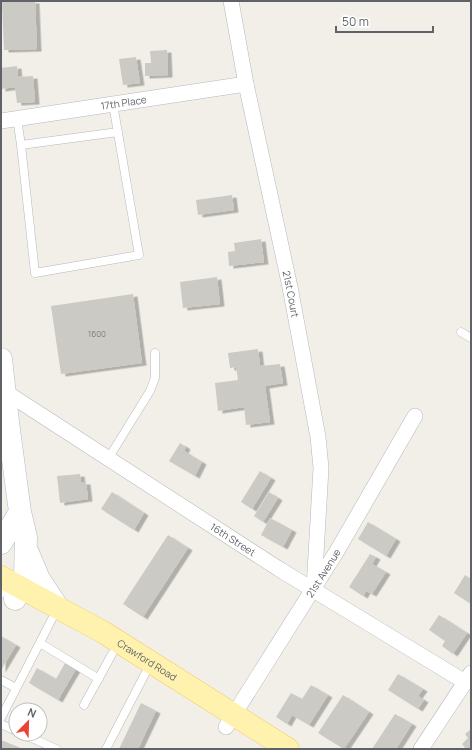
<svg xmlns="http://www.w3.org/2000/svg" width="472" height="750" font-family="Manrope,sans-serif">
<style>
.building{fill:#cccac5;filter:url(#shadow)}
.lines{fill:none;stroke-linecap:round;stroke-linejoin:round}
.service-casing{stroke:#b5b8bc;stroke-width:9}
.minor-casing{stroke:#b5b8bc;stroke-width:16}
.secondary-casing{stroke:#b6babf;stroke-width:23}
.primary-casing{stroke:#f2c960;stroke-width:23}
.service{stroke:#fff;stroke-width:8}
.minor{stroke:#fff;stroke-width:15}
.secondary{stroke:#fff;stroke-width:22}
.primary{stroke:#fff2af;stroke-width:22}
.labels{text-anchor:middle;stroke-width:3.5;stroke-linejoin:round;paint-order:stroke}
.number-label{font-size:8px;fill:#7a7d7f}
.street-label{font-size:10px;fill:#5f6368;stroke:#fff}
</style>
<defs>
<filter id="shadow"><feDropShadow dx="4.5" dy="2.5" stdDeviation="0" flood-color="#0004"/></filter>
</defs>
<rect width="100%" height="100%" fill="#f1efe8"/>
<path class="building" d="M27 1H35L37 49 4 50 2 2Z
M167 50 168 75 145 76V63H151L150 51Z
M136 57 140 83 123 85 119 59Z
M17 66 18 77 33 76 35 102 17 103 15 87 1 89V68Z
M232 195 234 210 198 215 196 200Z
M261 239 264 262 229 266 228 252 235 251 234 243Z
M217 277 220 304 183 308 180 282Z
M133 294 142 363 61 374 51 306Z
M258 349 260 366 280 364 283 383 265 386 270 422 246 425 244 407 218 411 215 383 238 380 236 367 230 368 228 353Z
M180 443 186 447 184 451 202 462 195 476 169 461Z
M260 471 271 478 252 509 241 502Z
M80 474 81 482H86L88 499 60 503 57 476Z
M112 492 144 513 134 530 101 509Z
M269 492 278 498 263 522 254 516Z
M270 518 292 530 283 547 261 535Z
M368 522 396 539 386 556 358 539Z
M168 535 188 548 143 617 123 604Z
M370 554 376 557 372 564 386 572 372 594 366 591 363 596 349 587Z
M465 575 471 579V604L454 593Z
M439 615 467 633 453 654 442 646 445 641 429 630Z
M1 636 16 645 1 670Z
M65 663 76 669 58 700 29 683 37 668 56 679Z
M398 674 423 689 418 696 424 700 418 709 388 690Z
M311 685 328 695 309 725 292 715 287 724 276 717 291 693 302 699Z
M343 695 369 712 344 749 318 733Z
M141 703 156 711 138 749H119Z
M395 714 412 724 396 749H372Z
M471 729V749H466L462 744 468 738 465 734Z
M1 740 23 749H1Z"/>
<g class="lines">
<defs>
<path id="service" d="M113 104 139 255 35 273 21 145 118 132
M17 118 21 145
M461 332 471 338
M108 459 150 391 155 378V353
M1 594 2 592
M40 643 99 679
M1 680 16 688
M84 705 112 654
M1 718 52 619
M1 724 16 731
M23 734 56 749
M106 749 145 674"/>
<g id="minor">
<path id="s1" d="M231 1 246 84 290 287 318 437 321 468 314 589"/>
<path id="s2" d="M1 121 246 84"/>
<path id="s3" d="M4 391 279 569 465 682 471 681"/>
<path id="s4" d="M226 727 337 551 415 416"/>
<path d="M421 749 471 673"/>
</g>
<path id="secondary" d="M1 359 8 422 20 512 26 537 25 576 15 599
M1 543 20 512
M28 553 39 579 56 605"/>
<g id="primary">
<path id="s5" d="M1 577 103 632 288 749"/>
</g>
</defs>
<use href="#service" class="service-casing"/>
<use href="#minor" class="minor-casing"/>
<use href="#secondary" class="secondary-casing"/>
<use href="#primary" class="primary-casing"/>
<use href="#service" class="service"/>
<use href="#minor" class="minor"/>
<use href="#secondary" class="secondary"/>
<use href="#primary" class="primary"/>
</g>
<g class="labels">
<g class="number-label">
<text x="97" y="337">1600</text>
</g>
<g class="street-label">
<text dy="4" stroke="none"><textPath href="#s2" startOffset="124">17th Place</textPath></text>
<text dy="4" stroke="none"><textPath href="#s1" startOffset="299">21st Court</textPath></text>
<text dy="4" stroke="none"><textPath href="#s3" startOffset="273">16th Street</textPath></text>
<text dy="4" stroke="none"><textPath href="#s4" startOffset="182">21st Avenue</textPath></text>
<text dy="4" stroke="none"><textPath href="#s5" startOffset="168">Crawford Road</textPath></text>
</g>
</g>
<rect width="472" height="750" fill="none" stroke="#5f6368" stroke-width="4"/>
<g transform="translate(28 722) rotate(23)"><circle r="19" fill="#ffffff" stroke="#bfc1c3"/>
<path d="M0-3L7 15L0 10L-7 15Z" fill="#ea4335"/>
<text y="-6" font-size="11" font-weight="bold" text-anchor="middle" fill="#5f6368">N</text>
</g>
<path d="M336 26v6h97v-6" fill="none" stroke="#5f6368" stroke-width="2"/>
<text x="342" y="26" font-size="12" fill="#5f6368" stroke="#ffffff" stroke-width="3" paint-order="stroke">50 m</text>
</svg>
